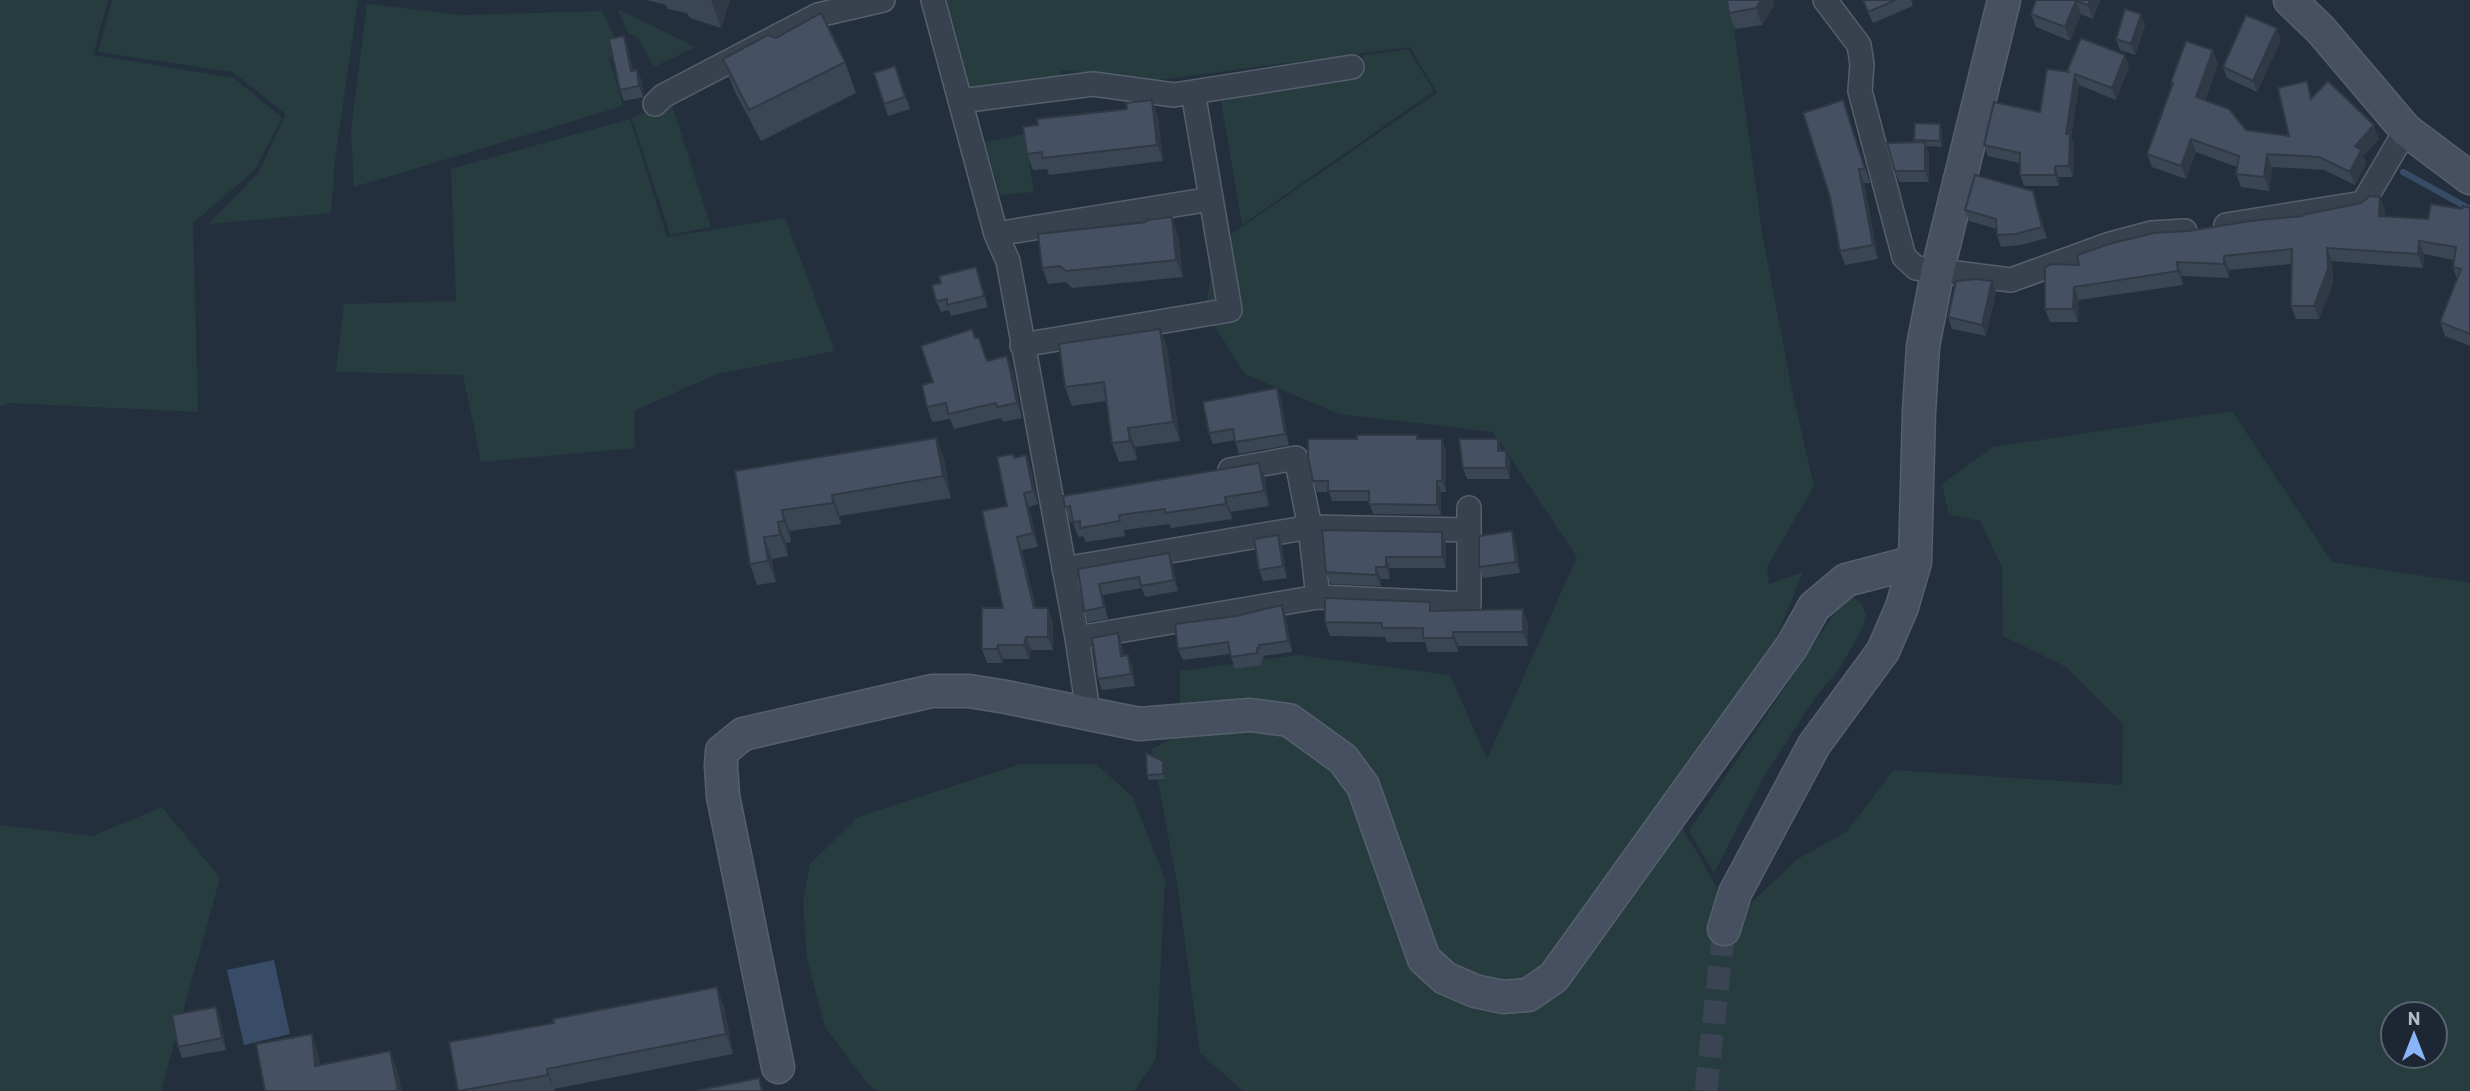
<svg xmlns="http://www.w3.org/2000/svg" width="2470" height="1091" font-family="Barlow,sans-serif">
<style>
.green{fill:#263c3f;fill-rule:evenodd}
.water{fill:#394c67}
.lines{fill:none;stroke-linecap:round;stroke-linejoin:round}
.stream{stroke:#394c67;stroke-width:6}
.street-tunnel{stroke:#3a4453;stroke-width:23;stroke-dasharray:23 11;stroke-linecap:butt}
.street-casing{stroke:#565f6c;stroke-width:26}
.secondary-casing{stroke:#565f6c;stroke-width:35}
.street{stroke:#38414e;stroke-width:23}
.secondary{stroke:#465061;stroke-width:32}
.wall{fill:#3b4654}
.shaded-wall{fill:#303945}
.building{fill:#455162;stroke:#303945;stroke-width:2}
</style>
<rect width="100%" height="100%" fill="#242f3e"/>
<path class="green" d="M0 0H108L93 55 234 78 282 118 255 170 193 223 198 412 10 403 0 406Z
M112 0H358L335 159 331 213 208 224 259 172 286 114 233 72 98 52Z
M943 0H1730L1763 239 1794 400 1814 486 1767 567 1769 584 1803 572 1773 646 1664 798 1704 864 1733 920 1796 860 1846 832 1894 770 2122 785 2123 724 2066 667 2003 636 2002 567 1980 521 1949 515 1942 484 1993 447 2232 411 2332 562 2470 583V1091H1243L1200 1053 1177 883 1152 749 1180 734V671L1298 655 1450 675 1487 759 1577 557 1493 432 1339 414 1245 374 1205 311 1217 244 1437 93 1410 47 1157 80 1061 70 1062 76 966 90ZM2393 1014H2435V1056H2393Z
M367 4 462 15 602 11 622 52 609 58 623 106 354 187 351 130Z
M618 9 696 47 654 67 638 38 628 33Z
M1408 49 1434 91 1242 225 1220 95 1364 74 1363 55Z
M671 102 711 227 670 235 632 118Z
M630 119 667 237 785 218 835 351 717 374 634 411 635 448 481 462 463 375 336 372 344 304 456 301 451 169Z
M1024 134 1034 192 1000 195 985 142Z
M1853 597 1862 604 1866 615 1863 627 1840 668 1814 699 1763 778 1714 873 1689 831 1844 599Z
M1020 764H1096L1133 797 1165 880 1156 1059 1134 1091H877L865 1081 825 1027 807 959 803 900 810 864 858 817Z
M162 807 220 878 161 1091H0V825L92 836Z"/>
<path class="water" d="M274 960 290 1034 244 1045 227 970Z"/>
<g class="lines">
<path class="stream" d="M2403 172 2470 209"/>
<path class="street-tunnel" d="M1706 1091 1724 929"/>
<defs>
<path id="street" d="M933 0 996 234 1008 261 1077 638 1088 711
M1825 0 1859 45 1862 64 1860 91 1904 257 1916 268 2011 280 2110 244 2151 233 2185 231
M961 101 1093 84 1174 95 1352 67
M655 104 663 96 818 15 883 0
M2226 225 2363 203 2406 130
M996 234 1211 199
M1022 345 1230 310 1193 92
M1230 470 1296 458 1310 527 1318 597
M1064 569 1310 527 1469 530
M1077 638 1318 597 1469 604V508"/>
<path id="secondary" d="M2290 0 2321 30 2406 130 2470 178
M1724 929 1735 893 1814 745 1883 651 1902 607 1915 562 1919 412 1923 346 1938 269 2004 0
M778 1067 723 796 721 766 722 751 743 734 932 691H969L1006 697 1139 724 1250 715 1289 720 1343 759 1363 786 1424 959 1445 978 1475 991 1503 997 1528 995 1554 977 1792 646 1814 607 1846 580 1915 562"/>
</defs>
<use href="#street" class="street-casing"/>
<use href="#secondary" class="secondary-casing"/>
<use href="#street" class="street"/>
<use href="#secondary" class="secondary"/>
</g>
<path class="wall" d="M646 0H730L721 28 690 18 687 13 668 9 666 5Z
M1862 0H1911L1913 6 1873 23Z
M2036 0H2100L2093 19 2081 14 2070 41 2036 27 2031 14Z
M1774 5 1762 25 1735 29 1729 13Z
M2145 25 2135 55 2120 50 2116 39Z
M2281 40 2257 92 2227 78 2223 67Z
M628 48 633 71 642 81 643 97 624 101 620 90Z
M2213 50 2218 64 2205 100 2246 130 2289 136 2313 97 2379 139 2363 156 2366 163 2355 185 2324 170 2272 167 2269 191 2241 187 2236 174 2237 167 2196 152 2186 179 2152 167 2147 154 2172 86 2171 82Z
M2125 55 2129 67 2116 100 2079 85 2071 137 2074 145 2073 177H2059V186H2024L2020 175V163L1988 156 1984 145 2040 112 2068 72Z
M723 59 845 62 856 93 761 141 734 90Z
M895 66 910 109 888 116 874 73Z
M1848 114 1870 183H1864L1878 259 1845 265 1840 251Z
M1158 117 1163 161 1049 175 1047 169 1033 170 1027 154Z
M1942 130V147L1926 146 1929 154V182H1899L1895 171 1915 142 1914 140Z
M2033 191 2047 238 2021 245 2001 247 1997 235V229L1969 221 1965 210Z
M2470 208V346L2445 336 2440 322 2457 279 2453 267 2454 260 2424 254 2423 268 2332 261 2333 283 2319 319H2296L2291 306V264L2229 270V278L2182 276 2183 285 2079 300 2078 322H2050L2045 309 2079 265 2188 231 2385 210V216L2428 219Z
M1178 234 1183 277 1072 288 1066 282 1048 284 1042 268Z
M976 267 980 278 988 307 951 316 949 310 941 312 936 301 941 283Z
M1992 281 1996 292 1986 336 1952 329 1948 317Z
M1160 329 1167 348 1180 441 1135 447 1137 460 1119 462 1112 443 1106 401 1072 406 1065 387Z
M975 338 987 361 1013 371 1022 418 1003 422 1001 418 954 429 950 419 932 422 927 407 933 382Z
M1277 388 1281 399 1289 445 1239 454 1235 440 1213 444 1209 433Z
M1417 435 1419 439 1446 450V492H1441V515L1373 514 1369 501H1332L1329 492H1317L1313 481 1357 439Z
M936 438 944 459 951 498 840 516 841 524 790 531 791 542 786 543 788 556 772 559 776 582 757 585 750 564 735 471Z
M1502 450V451H1506L1510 462V479H1467L1463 468Z
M1026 455 1031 469 1038 504 1029 507 1038 547 1022 550 1036 608 1053 622V650H1031L1029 659H1003L1002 663H987L982 649 1003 608 1007 506 1015 458Z
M1259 463 1265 478 1269 506 1231 512 1232 519 1171 528 1169 524 1124 530 1125 536 1086 542 1083 536 1078 537 1073 522H1070L1065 507Z
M1442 532 1446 544V568H1390V579H1381V586L1331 584 1326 572Z
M1278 535 1282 546 1287 578 1263 581 1259 570Z
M1516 542 1520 573 1483 578 1479 567Z
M1169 553 1173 565 1178 591 1145 597 1142 588 1103 595 1108 619 1088 622 1084 611 1078 569Z
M1433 611 1528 623V646H1458V652H1428L1425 642H1387L1385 637 1330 636 1325 622Z
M1286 617 1292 652 1263 656 1264 659 1261 660 1262 665 1235 669 1230 654 1183 660 1178 649Z
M1122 645 1123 655 1132 666 1135 686 1102 690 1098 679Z
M1165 767V779L1149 780 1147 775Z
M724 1007 733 1054 554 1089 555 1091H458Z
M220 1018 226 1050 182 1058 178 1047Z"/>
<path class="shaded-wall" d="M711 0H730L721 28Z
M1761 0H1774V5L1762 25 1756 8Z
M2090 0H2100L2093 19 2088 5Z
M2076 1 2081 14 2070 41 2065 27Z
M2141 14 2145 25 2135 55 2131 44Z
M2277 28 2281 40 2257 92 2253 81Z
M624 36 628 48 635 82 631 71Z
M2213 50 2218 64 2201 110 2196 97Z
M2125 55 2129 67 2116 100 2112 88Z
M637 70 642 81 643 97 639 86Z
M2075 74 2079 85 2071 137 2074 145 2073 177 2069 166 2066 134Z
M1152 100 1158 117 1163 161 1157 145Z
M1940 124 1942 130V147L1940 141Z
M2374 125 2379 139 2363 156 2366 163 2355 185 2350 172 2355 146Z
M2191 139 2196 152 2186 179 2181 166Z
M1925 142 1929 154V182L1925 171Z
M2267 154 2272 167 2269 191 2264 177Z
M2055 166 2059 177V186L2055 175Z
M1859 169 1864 183 1878 259 1873 245Z
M2033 191 2037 203 2047 238 2042 227Z
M2380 197 2385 210 2384 229 2379 216Z
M1172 217 1178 234 1183 277 1176 260Z
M2419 241 2424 254 2423 268 2418 254Z
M2327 248 2332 261 2333 283 2319 319 2314 306Z
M2224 256 2229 270V278L2224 264Z
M2177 262 2182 276 2183 285 2178 271Z
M976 267 980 278 988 307 984 296Z
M1992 281 1996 292 1986 336 1982 325Z
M2074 287 2079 300 2078 322 2073 309Z
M1160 329 1167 348 1180 441 1173 422Z
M1007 356 1013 371 1022 418 1017 403Z
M1277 388 1281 399 1289 445 1285 434Z
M1128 428 1135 447 1137 460 1130 441Z
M936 438 944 459 951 498 943 476Z
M1442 439 1446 450V492L1442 481Z
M1498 439 1502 450V462L1498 451Z
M1506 451 1510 462V479L1506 468Z
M1026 455 1031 469 1038 504 1033 491Z
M1259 463 1265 478 1269 506 1264 491Z
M1437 481 1441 492V515L1437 505Z
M1024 493 1029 507 1038 547 1033 533Z
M832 495 840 516 841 524 833 503Z
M1225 497 1231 512 1232 519 1226 504Z
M782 510 790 531 791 542 784 521Z
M778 522 786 543 788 556 780 535Z
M1512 531 1516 542 1520 573 1516 562Z
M1442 532 1446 544V568L1442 557Z
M1278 535 1282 546 1287 578 1283 566Z
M764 537 772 559 776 582 768 561Z
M1017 537 1022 550 1039 622 1034 608Z
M1169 553 1173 565 1178 591 1174 580Z
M1386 557 1390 568V579L1386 567Z
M1376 567 1381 579V586L1376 575Z
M1099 584 1103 595 1108 619 1104 607Z
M1282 605 1286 617 1292 652 1288 641Z
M1048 608 1053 622V650L1048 637Z
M1523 609 1528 623V646L1523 632Z
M1453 632 1458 646V652L1453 638Z
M1118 633 1122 645 1125 667 1121 656Z
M1026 637 1031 650 1029 659 1024 645Z
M998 645 1003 659 1002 663 997 649Z
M1128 655 1132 666 1135 686 1131 674Z
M1163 761 1165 767V779L1163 774Z
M717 987 724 1007 733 1054 726 1034Z
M216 1007 220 1018 226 1050 222 1038Z
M312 1034 319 1056 323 1087 315 1066Z
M390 1051 398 1072 402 1091H398Z
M547 1069 555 1091 548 1075Z"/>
<path class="building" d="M1727 0H1761L1756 8 1729 13Z
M1863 0H1896L1868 12Z
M2036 0H2090L2088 5 2076 1 2065 27 2031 14Z
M2125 9 2141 14 2131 44 2116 39Z
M821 13 845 62 749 110 723 59 768 35 776 38Z
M2246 15 2277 28 2253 81 2223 67Z
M624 36 631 71 637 70 639 86 620 90 609 39Z
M2081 38 2125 55 2112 88 2075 74 2066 134H2070L2069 166H2055V175H2020V153L1984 145 1994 102 2040 112 2047 69 2070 72 2067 71Z
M2186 41 2213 50 2196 97 2229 109 2246 130 2289 136 2278 88 2307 81 2311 99 2328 81 2374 125 2355 146 2361 150 2350 172 2319 157 2267 154 2264 177 2236 174 2239 156 2191 139 2181 166 2147 154 2173 83 2171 82Z
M895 66 905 97 884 104 874 73Z
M1152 100 1157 145 1043 158 1042 152 1027 154 1023 127 1038 125 1037 119 1127 109 1126 103Z
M1843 100 1865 169H1859L1873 245 1840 251 1830 197 1803 113Z
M1915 123 1940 124V141L1914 140Z
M1925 142V171H1895L1887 143Z
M1975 175 2033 191 2042 227 2016 234 1997 235 1996 219 1965 210Z
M2370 196 2380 197 2379 216 2428 219 2431 204 2462 209 2463 206 2470 208V334L2440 322 2461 269 2453 267 2456 247 2419 241 2418 254 2327 248 2328 269 2314 306H2291L2292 249 2224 256V264L2177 262 2178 271 2074 287 2073 309H2045V267L2052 264 2079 265 2077 255 2109 244 2154 233 2188 231 2250 221 2302 216V215L2361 203Z
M1172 217 1176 260 1066 271 1060 266 1042 268 1038 234 1146 222V220Z
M976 267 984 296 947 305V299L936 301 932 285 941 283 939 276Z
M1976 279 1992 281 1982 325 1948 317 1956 281Z
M972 329 975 338H979L987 361 1007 356 1017 403 997 407 996 403 948 414 946 403 927 407 922 385 933 382 921 346Z
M1160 329 1173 422 1128 428 1130 441 1112 443 1104 382 1065 387 1059 344Z
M1277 388 1285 434 1235 442 1233 429 1209 433 1203 402Z
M1357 435H1417V439H1442V481H1437V505L1369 504V491H1328V481H1313L1308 457V439H1357Z
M936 438 943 476 832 495 833 503 782 510 784 521 778 522 780 535 764 537 768 561 750 564 735 471Z
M1459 439H1498V451H1506V468H1463Z
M1013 454 1014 458 1026 455 1033 491 1024 493 1033 533 1017 537 1034 608H1048V637H1026L1024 645H998L997 649H982V608H1003L982 511 1007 506 997 457Z
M1259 463 1264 491 1225 497 1226 504 1165 513V509L1119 515 1120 521 1080 528V521L1073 522 1070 506 1065 507 1063 496Z
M1322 530 1442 532V557H1386V567H1376V575L1326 572Z
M1512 531 1516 562 1479 567V536Z
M1278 535 1283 566 1259 570 1254 539Z
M1169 553 1174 580 1141 586 1139 577 1099 584 1104 607 1084 611 1078 569Z
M1325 598 1430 602V611L1523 609V632H1453V638H1423V628H1382V623L1325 622Z
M1282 605 1288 641 1259 645 1260 648H1257V653L1231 657 1228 642 1178 649 1175 624 1236 616Z
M1118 633 1121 656 1128 655 1131 674 1098 679 1092 638Z
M1146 753 1163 761V774L1147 775Z
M717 987 726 1034 547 1069 548 1075 458 1091 449 1042 554 1023 553 1019Z
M216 1007 222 1038 178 1047 172 1015Z
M312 1034 315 1066 390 1051 398 1091H265L256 1044Z
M759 1078 762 1091H695Z"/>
<g transform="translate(2414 1035)"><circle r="33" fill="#1d2633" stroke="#59626f" stroke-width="2"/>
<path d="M0-5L12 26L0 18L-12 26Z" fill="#8ab4f8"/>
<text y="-10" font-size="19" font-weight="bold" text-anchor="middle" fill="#b4bcc9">N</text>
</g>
</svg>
